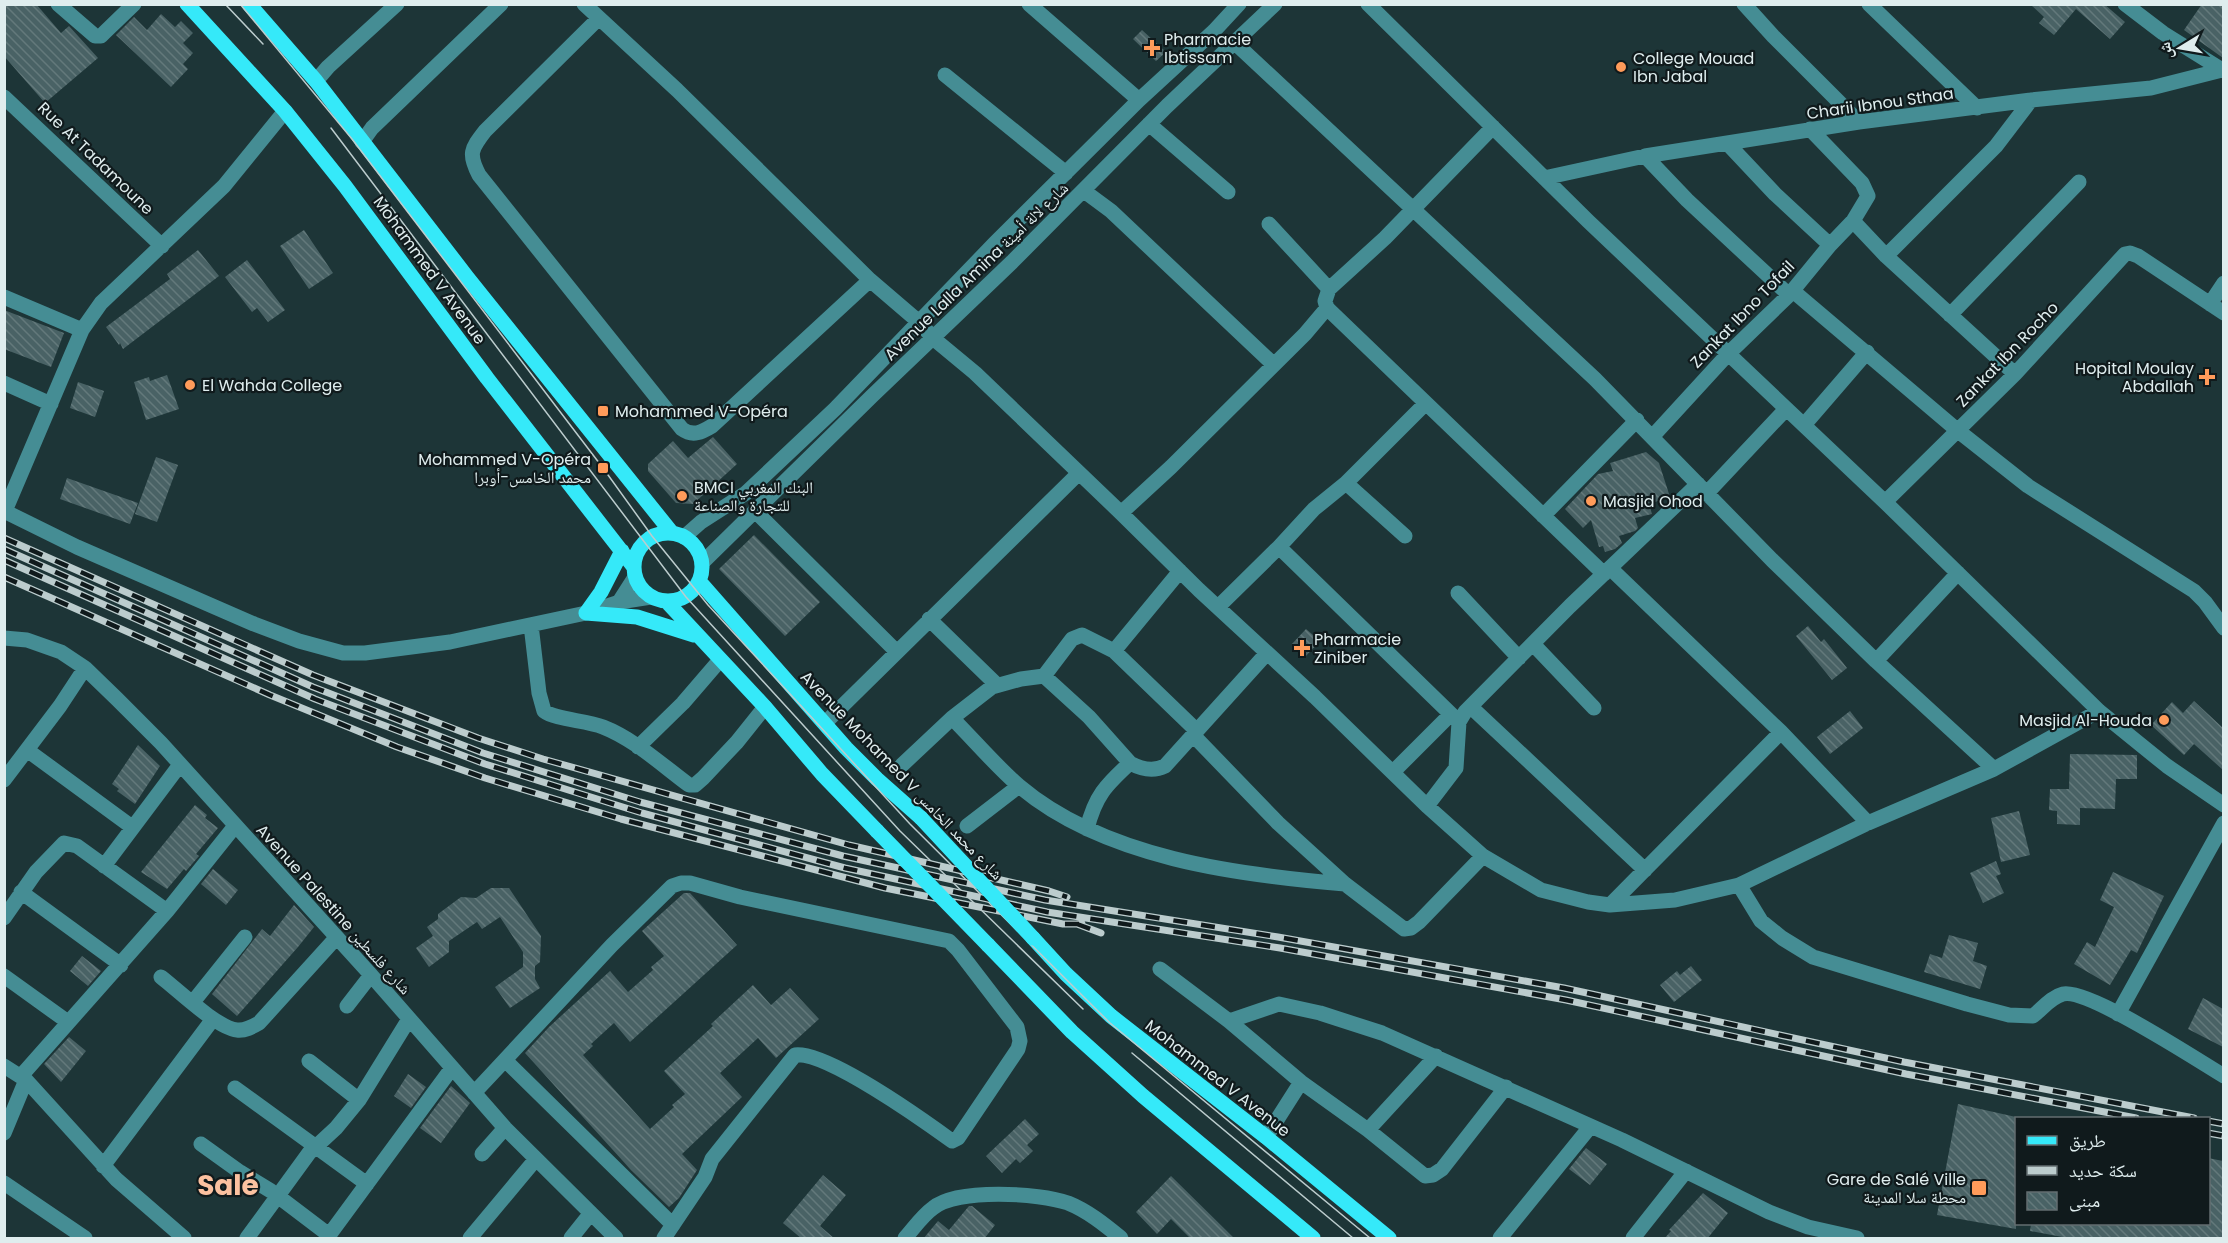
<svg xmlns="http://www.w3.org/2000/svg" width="2228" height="1243" font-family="Poppins,'Noto Naskh Arabic',sans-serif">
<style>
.building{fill:url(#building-back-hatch)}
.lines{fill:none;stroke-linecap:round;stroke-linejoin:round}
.minor{stroke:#458d94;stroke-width:15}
.major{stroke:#35e9f9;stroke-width:15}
.tram{stroke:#bccccd;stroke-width:1.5}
.rail-casing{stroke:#bccccd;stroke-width:7}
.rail{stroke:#101a1c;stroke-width:4.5;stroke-dasharray:14;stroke-linecap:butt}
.major-bridge{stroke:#35e9f9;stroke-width:15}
.poi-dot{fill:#ff9b5a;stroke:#101a1c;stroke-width:2}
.labels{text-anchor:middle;stroke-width:4.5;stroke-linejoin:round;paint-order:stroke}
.poi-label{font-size:16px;fill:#dfedee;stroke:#101a1c;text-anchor:start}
.street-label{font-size:16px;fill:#dfedee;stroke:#101a1c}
.town-label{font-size:28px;font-weight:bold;fill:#fbc1a0;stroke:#101a1c}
</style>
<defs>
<pattern id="building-back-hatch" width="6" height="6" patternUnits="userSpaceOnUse" patternTransform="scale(1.5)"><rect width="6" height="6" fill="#496265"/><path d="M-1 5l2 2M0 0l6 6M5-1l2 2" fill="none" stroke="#63797b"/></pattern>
</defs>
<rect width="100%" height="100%" fill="#1d3537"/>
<path class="building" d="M4 4H36L61 33 69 26 98 58 45 103 4 56Z
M2030 4H2104L2125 22 2110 39 2076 9 2054 35 2039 23 2044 17Z
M2202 4H2223V58L2184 30Z
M161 14 175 27 181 21 193 33 183 43 193 53 183 64 188 69 171 87 116 35 134 17 147 30Z
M1142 30 1166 52 1156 61 1133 39Z
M304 230 333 273 309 289 280 246Z
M198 250 219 276 123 349 120 343 119 345 106 327 170 279 167 274Z
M247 260 285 310 268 322 257 308 252 312 225 277Z
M4 310 64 333 51 367 4 349Z
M167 375 179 409 146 420 134 382 149 377 150 381Z
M78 382 104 391 95 417 70 408Z
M713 437 737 464 693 504 676 503 648 471V464L673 441 688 458Z
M1646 452 1659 463 1670 497 1649 504 1652 514 1635 518 1638 528 1635 531 1619 536 1622 543 1615 549 1605 552 1603 546 1599 547 1591 520 1583 528 1565 509 1598 474 1613 471 1610 463Z
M156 457 178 465 157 522 135 514Z
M67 478 138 503 130 524 60 499Z
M754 535 820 602 785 636 719 569Z
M1808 626 1821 642 1824 639 1847 668 1832 680 1796 636Z
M1306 629 1320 641 1305 657 1292 644Z
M2194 701 2223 728V770L2194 744 2184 755 2151 725 2172 702 2183 713Z
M1850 711 1863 728 1830 754 1817 737Z
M138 745 160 766 135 804 117 791 119 789 112 784Z
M2070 754 2137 755V779H2116L2115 809 2080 808V825L2057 824V811L2049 810 2050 789H2069Z
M195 805 207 815 205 818 218 828 196 854 199 856 186 871 184 869 167 889 141 872Z
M2019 811 2030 855 2001 862 1991 818Z
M1996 861 2001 874 1996 876 2004 893 1983 903 1970 873Z
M213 869 238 890 226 905 201 884Z
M2113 872 2164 896 2137 953 2131 950 2110 985 2074 964 2087 942 2095 947 2114 907 2100 900Z
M491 888H509L541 936 540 962 535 966V979L540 988 510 1008 495 987 523 967V952L500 917 482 929 477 922 449 941V952L429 967 416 948 433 936 427 927 438 919V914L461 897 476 898Z
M684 893H690L737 945 630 1042 614 1023 591 1044 593 1046 583 1055 650 1129 674 1107 672 1105 685 1094 664 1071 713 1026 711 1024 753 985 771 1005 790 988 819 1019 776 1058 758 1038 720 1073 742 1097 682 1154 697 1170 679 1198 669 1207 631 1170 525 1053 549 1027 610 971 628 992 653 970 651 967 664 956 642 931Z
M294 905 314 927 298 947 237 1016 212 994 262 929 270 936Z
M1949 935 1978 943 1973 961 1987 966 1980 989 1924 972 1930 954 1942 958Z
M82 956 101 971 88 986 70 971Z
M1691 966 1702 980 1674 1002 1660 985 1677 971 1680 975Z
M2203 998 2223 1009V1047L2188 1029Z
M69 1037 86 1051 61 1082 44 1064Z
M408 1074 426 1087 411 1108 394 1096Z
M451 1086 470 1103 441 1143 420 1128Z
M1958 1104 2016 1117V1229L1937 1215Z
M1025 1119 1039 1134 1027 1145 1033 1151 1020 1163 1016 1159 1002 1173 986 1156Z
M1586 1148 1607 1164 1590 1185 1569 1169Z
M2208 1158 2223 1161V1239H2073L2030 1231 2031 1224H2208Z
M823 1175 846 1195 820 1226 835 1239H802L783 1223Z
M1171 1176 1235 1239H1191L1171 1219 1157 1234 1136 1212Z
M1703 1193 1728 1213 1707 1239H1664L1671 1231 1669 1230Z
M969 1206H972L995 1225 984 1239H923L938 1221 949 1230Z"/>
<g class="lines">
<path class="minor" d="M58 4 95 36H101L105 32 134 4
M584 4 677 90 870 280 919 322 934 339 975 373 1121 513 1199 590 1315 697 1427 806 1483 856 1541 890 1588 902 1610 905 1675 900 1739 885 1868 823 1994 769 2099 711
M1029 4 1139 100
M1368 4 1588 221 1885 502 2099 711 2167 766 2224 805
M1744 4 1773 36 1859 122
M1869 4 1977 108
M2125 4 2163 33 2224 71
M599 18 485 131C471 149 468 154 479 175L682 429C693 437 702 432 712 426L870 280
M1234 42 1595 379 1772 560 1876 661 1994 769
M945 75 1066 173
M316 81 328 67 397 4
M4 97 162 246
M1149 124 1228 192
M362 142 372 128 501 4
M1727 143 1775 194 1830 245
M1645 156 1687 200 1789 295
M1544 178 1645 156 1859 122 2031 100 2151 88 2222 70
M1084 191 1111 211 1273 364
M1853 221 1886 256 2015 374
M1269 224 1329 289
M1886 256 1996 146 2031 100
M1793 291 1957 430 2028 486 2194 591 2205 602 2224 628
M4 297 82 330
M2210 304 2224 283
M1327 308 1604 574
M1950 315 2079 182
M4 383 51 404
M1804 425 1867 352
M1652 437 1729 353 1789 295 1830 245 1853 221 1868 196 1862 183 1810 129
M1346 483 1405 536
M1706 494 1786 409
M1885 502 2015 374 2125 254 2130 253 2138 256 2224 313
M4 511 77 547 254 624 299 641 343 653H365L450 642 586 613 619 602 651 597
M5 511 82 330 101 303 224 186 285 111
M756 512 896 651
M1121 513 1171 467 1305 334 1327 308 1325 301 1329 289 1385 238 1493 127
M1543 516 1637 420
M684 537 701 522 746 493 835 409 995 243 1139 100 1214 31 1239 4
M1279 547 1459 722
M702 563 872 396 1012 262 1167 106 1275 4
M1610 568 1781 732 1868 823
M1458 593 1519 658
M619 602 635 577
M1218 607 1279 547 1314 509 1346 483 1426 403
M929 619 997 685
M531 625 539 693 544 711C556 720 586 720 603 727 634 739 662 765 689 785H695L703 778 737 742 765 707
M4 638 27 640 61 652 85 668 117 699 161 743 371 975 505 1128 616 1238
M1533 644 1594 708
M1114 651 1180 571
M1876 661 1958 573
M1044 676 1072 639 1082 635 1114 651 1197 731
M1471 707 1645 870
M952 718C974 740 995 765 1019 786 1104 858 1237 875 1345 884
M825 723 1079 473
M1193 735 1278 823 1345 884 1404 929 1411 928 1419 922 1483 856
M638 747 683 703 720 660
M27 750 132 827
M902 765 952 718 992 687 1021 679 1044 676 1089 717 1130 763
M1393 772 1451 714
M4 780 60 706 85 668
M1427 806 1456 768 1459 722 1465 712 1570 606 1698 484
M967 826 1019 786
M1087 829C1095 796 1106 785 1130 763 1141 769 1153 772 1165 766L1267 653
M104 866 179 766
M1739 885 1761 921 1782 938 1813 957 1967 1004 2009 1015 2033 1016C2043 1008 2051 997 2063 994 2088 988 2197 1060 2224 1076
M21 892 121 965
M1610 905 1781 732
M4 918 36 872 64 843 77 846 167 911
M1160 969 1229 1021 1301 1082 1368 1130 1425 1176 1433 1175 1442 1169 1506 1087
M4 976 68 1022
M161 977C178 990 217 1028 237 1030 245 1031 252 1027 259 1023L336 938
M193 1002 245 937
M347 1006 371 975
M2118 1014 2224 823
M1229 1021 1279 1004 1320 1013 1382 1033 1622 1140 1769 1212 1808 1227 1857 1238
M505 1060 673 1225
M309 1061 359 1100
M4 1066 26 1080 116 1179 184 1238
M21 1076 167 911 235 826
M235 1088 367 1184
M474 1093 612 945 672 886 681 883H690L740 897 949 941 958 950 1017 1027 1020 1041 1018 1049 958 1138 952 1141C923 1120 826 1051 795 1055L712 1159 705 1177 664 1238
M1368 1130 1436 1056
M4 1133 26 1080
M1266 1137 1301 1082
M201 1144 240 1172 271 1191 329 1235
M482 1154 505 1128
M103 1166 213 1019
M4 1183 85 1238
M247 1238 309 1153 336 1128 359 1100 409 1019
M327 1238 452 1068
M470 1238 536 1159
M571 1238 591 1213
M905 1238C914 1228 922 1216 933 1208 957 1188 1039 1193 1068 1203 1088 1211 1105 1225 1121 1238
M1500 1238 1590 1127
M1633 1238 1686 1171"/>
<path class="major" d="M187 4 285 111 345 186 487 378 633 566
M249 4 316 81 467 277 672 533
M634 567a34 34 0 1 1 68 0a34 34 0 1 1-68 0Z
M699 581 846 748 877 779 921 818
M667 602 765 707 822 774 877 831
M586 613 637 617 694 635
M586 613 601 592 622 551
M1033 938 1066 974 1111 1016 1266 1137 1389 1238
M988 945 1072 1032 1143 1096 1313 1238"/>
<path class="tram" d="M225 4 263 44
M240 4 352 139 603 468 652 536 708 605 910 824 1110 1023 1370 1238
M331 128 686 597 900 831 1083 1009
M1132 1053 1353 1238"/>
<defs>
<path id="rail" d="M4 538 313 675 478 738 543 759 849 845 1049 891 1067 897
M4 549 313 687 483 753 640 802 843 856 1045 900 1278 937 1564 988 1904 1062 2194 1118
M4 560 315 699 485 764 642 813 845 868 1047 912 1280 948 1566 1000 1906 1074 2136 1118
M4 577 270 695 397 747 485 778 621 819 885 888 1063 924H1082
M1077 924 1101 933
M2208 1121 2224 1124
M2208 1133 2224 1136"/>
</defs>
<use href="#rail" class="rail-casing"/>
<use href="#rail" class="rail"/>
<path class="major-bridge" d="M921 818 1033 938
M877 831 988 945"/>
</g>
<g class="poi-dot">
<path d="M1149 39h6v6h6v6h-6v6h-6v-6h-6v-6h6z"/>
<circle cx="1621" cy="67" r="6"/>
<path d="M2204 368h6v6h6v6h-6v6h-6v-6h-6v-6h6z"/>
<circle cx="190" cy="385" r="6"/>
<rect x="597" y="405" width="12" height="12" rx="3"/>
<rect x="597" y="462" width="12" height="12" rx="3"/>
<circle cx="682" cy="496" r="6"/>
<circle cx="1591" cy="501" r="6"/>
<path d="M1299 639h6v6h6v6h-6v6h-6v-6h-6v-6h6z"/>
<circle cx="2164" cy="720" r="6"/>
<rect x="1971" y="1180" width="16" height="16" rx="3"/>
</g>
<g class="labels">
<g class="poi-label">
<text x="1164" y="45">Pharmacie<tspan x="1164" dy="18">Ibtissam</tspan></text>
<text x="1633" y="64">College Mouad<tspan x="1633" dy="18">Ibn Jabal</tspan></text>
<text x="2194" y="374" text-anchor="end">Hopital Moulay<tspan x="2194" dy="18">Abdallah</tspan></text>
<text x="202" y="391">El Wahda College</text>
<text x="615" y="417">Mohammed V-Opéra</text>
<text x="591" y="465" text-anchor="end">Mohammed V-Opéra<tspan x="591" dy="18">محمد الخامس-أوبرا</tspan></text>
<text x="694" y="493">BMCI البنك المغربي<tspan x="694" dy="18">للتجارة والصناعة</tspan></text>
<text x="1603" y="507">Masjid Ohod</text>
<text x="1314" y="645">Pharmacie<tspan x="1314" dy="18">Ziniber</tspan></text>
<text x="2152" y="726" text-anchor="end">Masjid Al-Houda</text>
<text x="1966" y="1185" text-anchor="end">Gare de Salé Ville<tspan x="1966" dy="18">محطة سلا المدينة</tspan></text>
</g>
<g class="street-label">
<text transform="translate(1880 103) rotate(-8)" y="6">Charii Ibnou Sthaa</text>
<text transform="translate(96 158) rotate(44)" y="6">Rue At Tadamoune</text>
<text transform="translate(430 270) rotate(54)" y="6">Mohammed V Avenue</text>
<text transform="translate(976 271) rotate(-44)" y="6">Avenue Lalla Amina شارع لالة أمينة</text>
<text transform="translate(1742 314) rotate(-46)" y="6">Zankat Ibno Tofail</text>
<text transform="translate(2007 354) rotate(-46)" y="6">Zankat Ibn Rocho</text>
<text transform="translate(902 775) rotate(46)" y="6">Avenue Mohamed V شارع محمد الخامس</text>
<text transform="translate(334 909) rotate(48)" y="6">Avenue Palestine شارع فلسطين</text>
<text transform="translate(1218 1078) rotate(38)" y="6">Mohammed V Avenue</text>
</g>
<g class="town-label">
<text x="228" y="1195">Salé</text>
</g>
</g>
<rect width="2228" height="1243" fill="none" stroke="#dfedee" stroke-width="12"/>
<rect x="2015" y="1117" width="195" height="108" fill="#101a1c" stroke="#636e70" stroke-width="1.5"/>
<rect x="2027" y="1136" width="30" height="9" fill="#35e9f9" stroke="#636e70" stroke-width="1.5"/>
<text x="2069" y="1147" font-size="18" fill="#dfedee">طريق</text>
<rect x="2027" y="1166" width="30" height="9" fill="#bccccd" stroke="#636e70" stroke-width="1.5"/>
<text x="2069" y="1177" font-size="18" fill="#dfedee">سكة حديد</text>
<rect x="2027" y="1192" width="30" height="18" fill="url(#building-back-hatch)" stroke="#636e70" stroke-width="1.5"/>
<text x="2069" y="1207" font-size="18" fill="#dfedee">مبنى</text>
<g transform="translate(2180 48) rotate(259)" stroke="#101a1c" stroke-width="4.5" paint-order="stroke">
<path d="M0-4.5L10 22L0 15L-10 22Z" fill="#dfedee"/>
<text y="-9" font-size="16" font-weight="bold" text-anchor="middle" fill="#dfedee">ش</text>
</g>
</svg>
